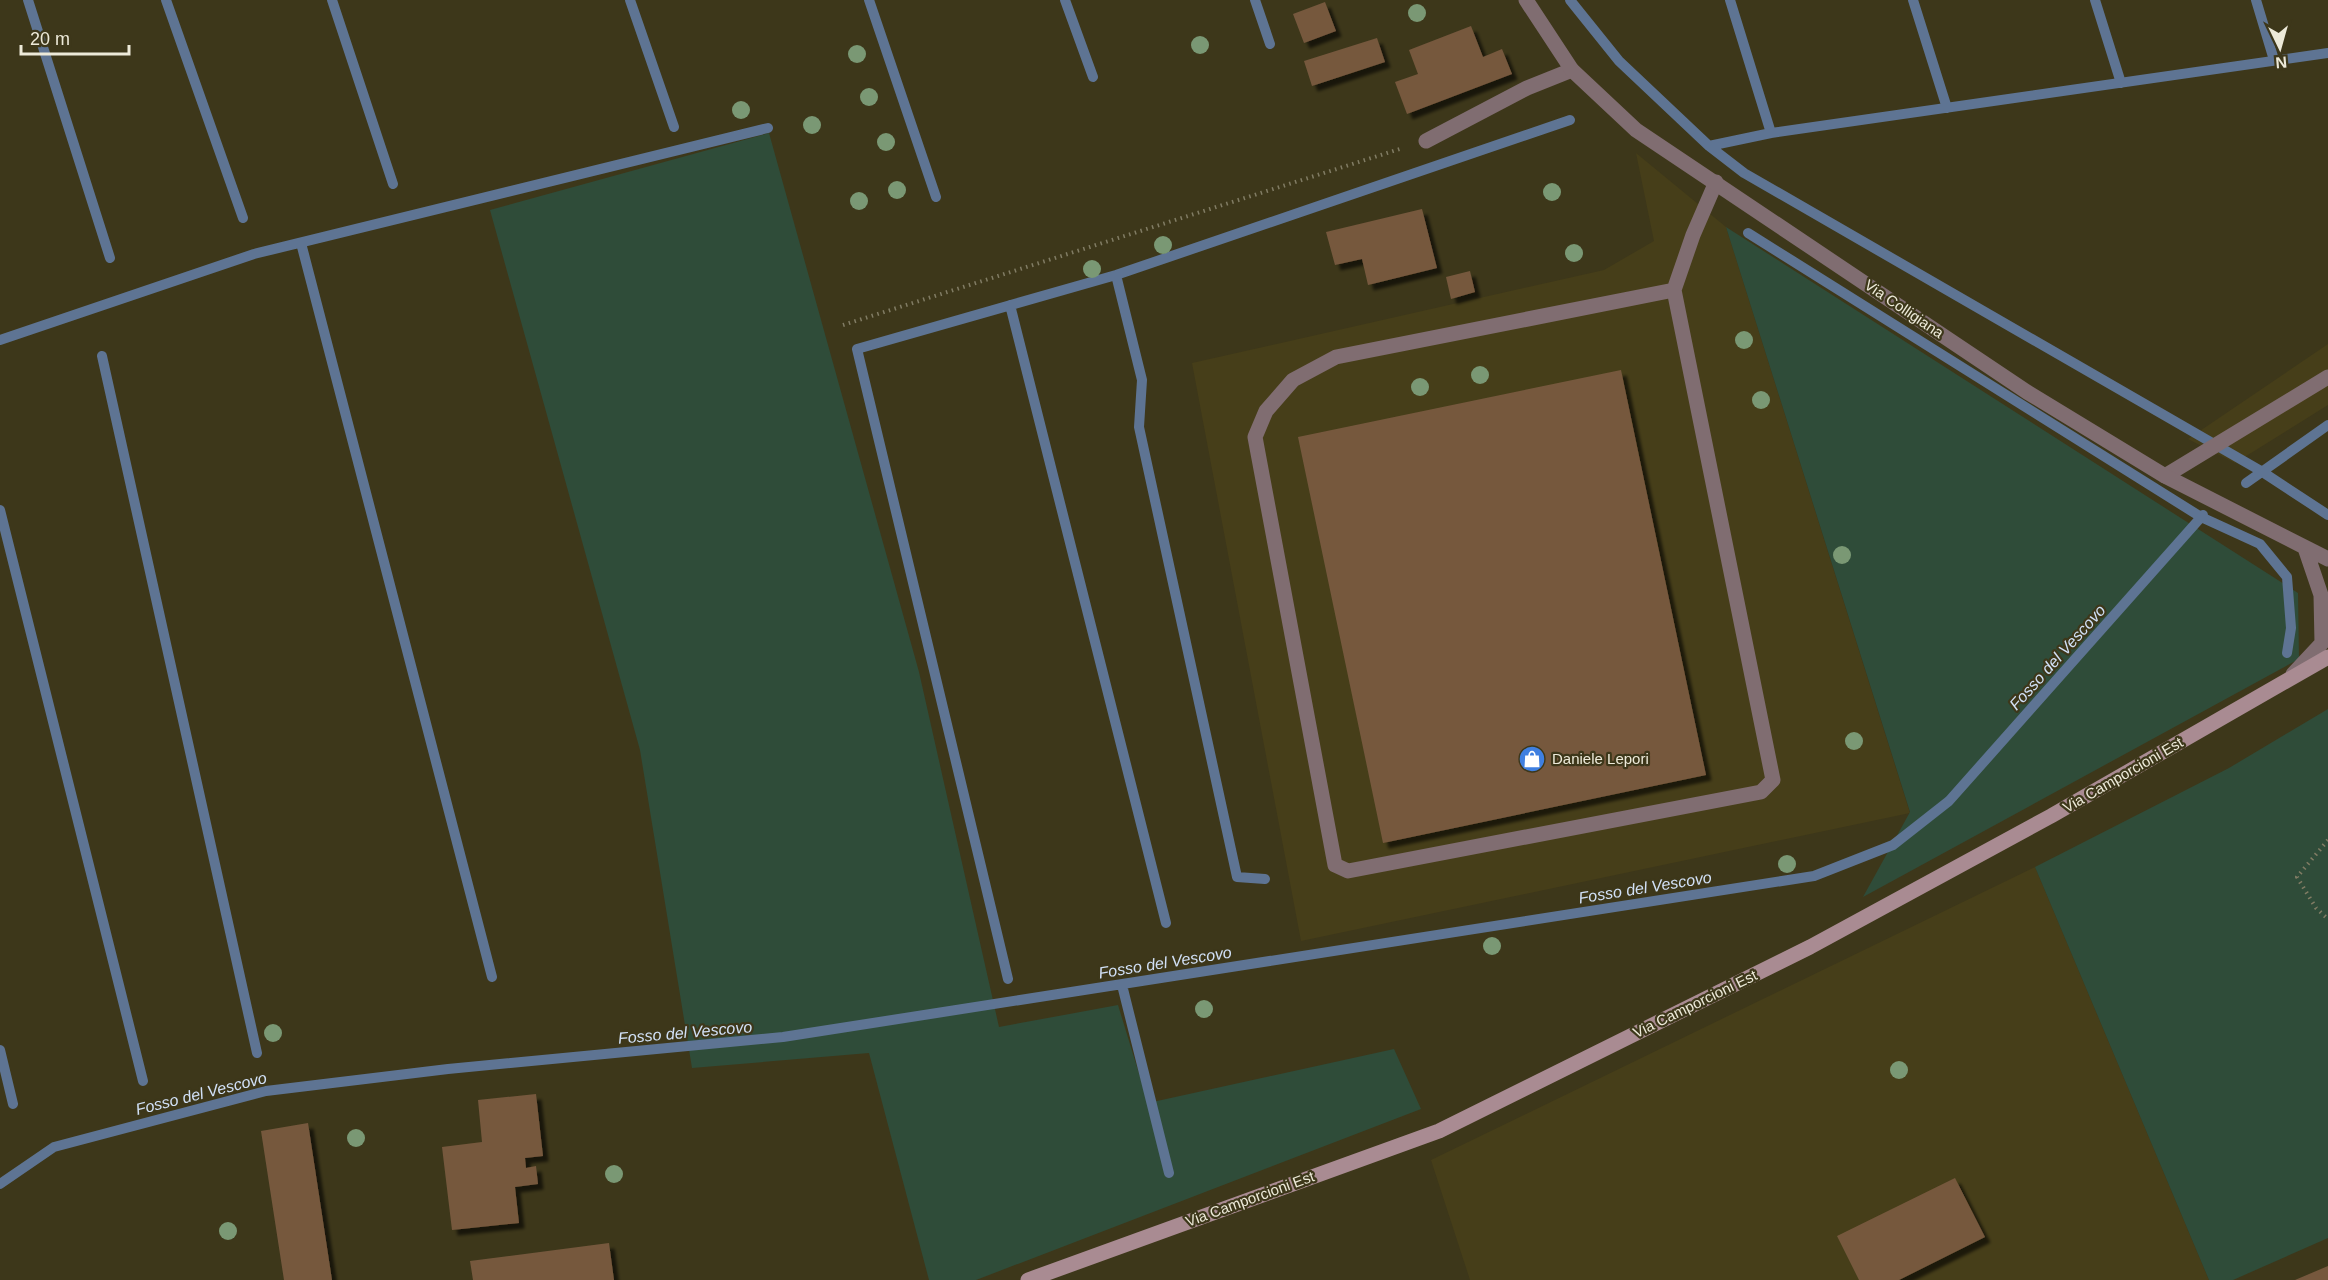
<svg xmlns="http://www.w3.org/2000/svg" width="2328" height="1280" font-family="Arial,sans-serif">
<style>
.built{fill:#463e19}
.green{fill:#2f4c39}
.lines{fill:none;stroke-linecap:round;stroke-linejoin:round}
.stream{stroke:#5e7493;stroke-width:10}
.building{fill:#76583e;filter:url(#shadow)}
.path{stroke:#817c64;stroke-width:4;stroke-dasharray:1.5 4.5;stroke-linecap:butt}
.lane{stroke:#806d71;stroke-width:15}
.street{stroke:#806d71;stroke-width:15}
.secondary{stroke:#a98b92;stroke-width:15}
.tree{fill:#7a9874}
.labels{text-anchor:middle;stroke-width:4.5;stroke-linejoin:round;paint-order:stroke}
.street-label{font-size:15px;fill:#edead9;stroke:#3d371a}
.poi-label{font-size:15px;fill:#edead9;stroke:#3d371a;text-anchor:start}
.water-label{font-size:16px;font-style:italic;fill:#d1e0f6;stroke:#3d371a}
</style>
<defs>
<filter id="shadow"><feDropShadow dx="5.5" dy="5.5" stdDeviation="1.5" flood-color="#0009"/></filter>
</defs>
<rect width="100%" height="100%" fill="#3d371a"/>
<path class="built" d="M1636 153 1726 227 1910 813 1301 941 1192 363 1604 270 1654 241Z
M2328 344V405L2235 463 2188 439Z
M2035 867 2209 1280H1470L1431 1160Z"/>
<path class="green" d="M769 133 919 672 999 1027 1118 1005 1148 1103 1394 1049 1421 1109 976 1280H929L869 1053 692 1068 640 750 490 210Z
M1726 227 2298 593 2299 659 1863 897 1910 812Z
M2328 709V1238L2233 1280H2209L2035 867 2229 768Z"/>
<g class="lines">
<path class="stream" d="M28 0 110 258
M166 0 243 218
M332 0 393 184
M630 0 674 127
M869 0 936 197
M1065 0 1093 77
M1255 0 1270 44
M1570 0 1619 61 1709 146 1744 173 2261 471 2328 515
M1730 0 1771 133
M1913 0 1947 108
M2095 0 2121 83
M2256 0 2274 60
M1709 146 1771 133 2328 53
M1748 233 2201 517 2260 544 2287 577 2291 628 2287 653
M301 243 492 977
M1116 275 1142 380 1139 427 1237 877 1265 879
M1010 305 1166 923
M0 340 254 254 768 128
M102 356 257 1053
M2246 483 2328 425
M0 510 143 1081
M1008 979 857 349 1116 275 1570 120
M1122 985 1169 1173
M0 1050 13 1104
M0 1184 54 1147 266 1091 448 1069 783 1037 1814 876 1893 845 1949 801 2203 515"/>
</g>
<path class="building" d="M1325 2 1336 31 1304 43 1293 14Z
M1471 26 1483 57 1502 49 1512 74 1407 114 1395 82 1418 74 1409 50Z
M1377 38 1385 62 1312 86 1304 61Z
M1422 209 1437 268 1368 285 1362 259 1335 265 1326 232Z
M1470 271 1475 292 1451 299 1446 277Z
M1621 370 1706 775 1383 843 1298 437Z
M536 1094 543 1156 525 1158 526 1168 536 1166 538 1184 515 1187 519 1223 452 1230 442 1147 482 1142 478 1100Z
M308 1123 332 1280H284L261 1131Z
M1955 1178 1985 1237 1899 1280H1859L1837 1236Z
M609 1243 614 1280H473L470 1261Z
M2328 1266V1280H2295Z"/>
<g class="lines">
<path class="path" d="M843 325 1403 148
M2328 840 2297 877 2316 908 2328 919"/>
<path class="lane" d="M1426 141 1527 88 1572 70
M1674 290 1336 357 1293 380 1266 411 1255 437 1335 865 1348 871 1761 792 1773 780 1674 290 1693 235 1716 182
M2165 476 2328 377"/>
<path class="street" d="M1526 0 1572 70 1636 130 2027 392 2165 476 2328 559
M2293 674 2322 643 2321 595 2305 548"/>
<path class="secondary" d="M1028 1280 1439 1131 1810 947 2051 816 2328 657"/>
</g>
<g class="tree">
<circle cx="1417" cy="13" r="9"/>
<circle cx="1200" cy="45" r="9"/>
<circle cx="857" cy="54" r="9"/>
<circle cx="869" cy="97" r="9"/>
<circle cx="741" cy="110" r="9"/>
<circle cx="812" cy="125" r="9"/>
<circle cx="886" cy="142" r="9"/>
<circle cx="897" cy="190" r="9"/>
<circle cx="1552" cy="192" r="9"/>
<circle cx="859" cy="201" r="9"/>
<circle cx="1163" cy="245" r="9"/>
<circle cx="1574" cy="253" r="9"/>
<circle cx="1092" cy="269" r="9"/>
<circle cx="1744" cy="340" r="9"/>
<circle cx="1480" cy="375" r="9"/>
<circle cx="1420" cy="387" r="9"/>
<circle cx="1761" cy="400" r="9"/>
<circle cx="1842" cy="555" r="9"/>
<circle cx="1854" cy="741" r="9"/>
<circle cx="1787" cy="864" r="9"/>
<circle cx="1492" cy="946" r="9"/>
<circle cx="1204" cy="1009" r="9"/>
<circle cx="273" cy="1033" r="9"/>
<circle cx="1899" cy="1070" r="9"/>
<circle cx="356" cy="1138" r="9"/>
<circle cx="614" cy="1174" r="9"/>
<circle cx="228" cy="1231" r="9"/>
</g>
<defs>
<symbol id="shop-disc" viewBox="-11 -11 22 22"><circle r="9.5" fill="#3f7fe0" stroke="#3d371a"/><path d="M-5-2.5h2.3a2.7 3.5 0 0 1 5.4 0H5L5.5 6h-11ZM-1.5-2.5h3a1.5 2.3 0 0 0-3 0Z" fill="#fff"/></symbol>
</defs>
<g fill-rule="evenodd">
<use href="#shop-disc" x="1517" y="744" width="30" height="30"/>
</g>
<g class="labels">
<g class="street-label">
<text transform="translate(1904 309) rotate(34)" y="5">Via Colligiana</text>
<text transform="translate(2123 775) rotate(-30)" y="5">Via Camporcioni Est</text>
<text transform="translate(1695 1004) rotate(-26)" y="5">Via Camporcioni Est</text>
<text transform="translate(1250 1199) rotate(-20)" y="5">Via Camporcioni Est</text>
</g>
<g class="poi-label">
<text x="1552" y="764">Daniele Lepori</text>
</g>
<g class="water-label">
<text transform="translate(2057 657) rotate(-48)" y="6">Fosso del Vescovo</text>
<text transform="translate(1645 887) rotate(-9)" y="6">Fosso del Vescovo</text>
<text transform="translate(1165 962) rotate(-9)" y="6">Fosso del Vescovo</text>
<text transform="translate(685 1032) rotate(-5)" y="6">Fosso del Vescovo</text>
<text transform="translate(201 1093) rotate(-14)" y="6">Fosso del Vescovo</text>
</g>
</g>
<g transform="translate(2280 48) rotate(175)" stroke="#3d371a" stroke-width="4.5" paint-order="stroke">
<path d="M0-4.5L10 22L0 15L-10 22Z" fill="#edead9"/>
<text y="-9" font-size="16" font-weight="bold" text-anchor="middle" fill="#edead9">N</text>
</g>
<path d="M21 45v9h108v-9" fill="none" stroke="#edead9" stroke-width="3"/>
<text x="30" y="45" font-size="18" fill="#edead9" stroke="#3d371a" stroke-width="4.5" paint-order="stroke">20 m</text>
</svg>
